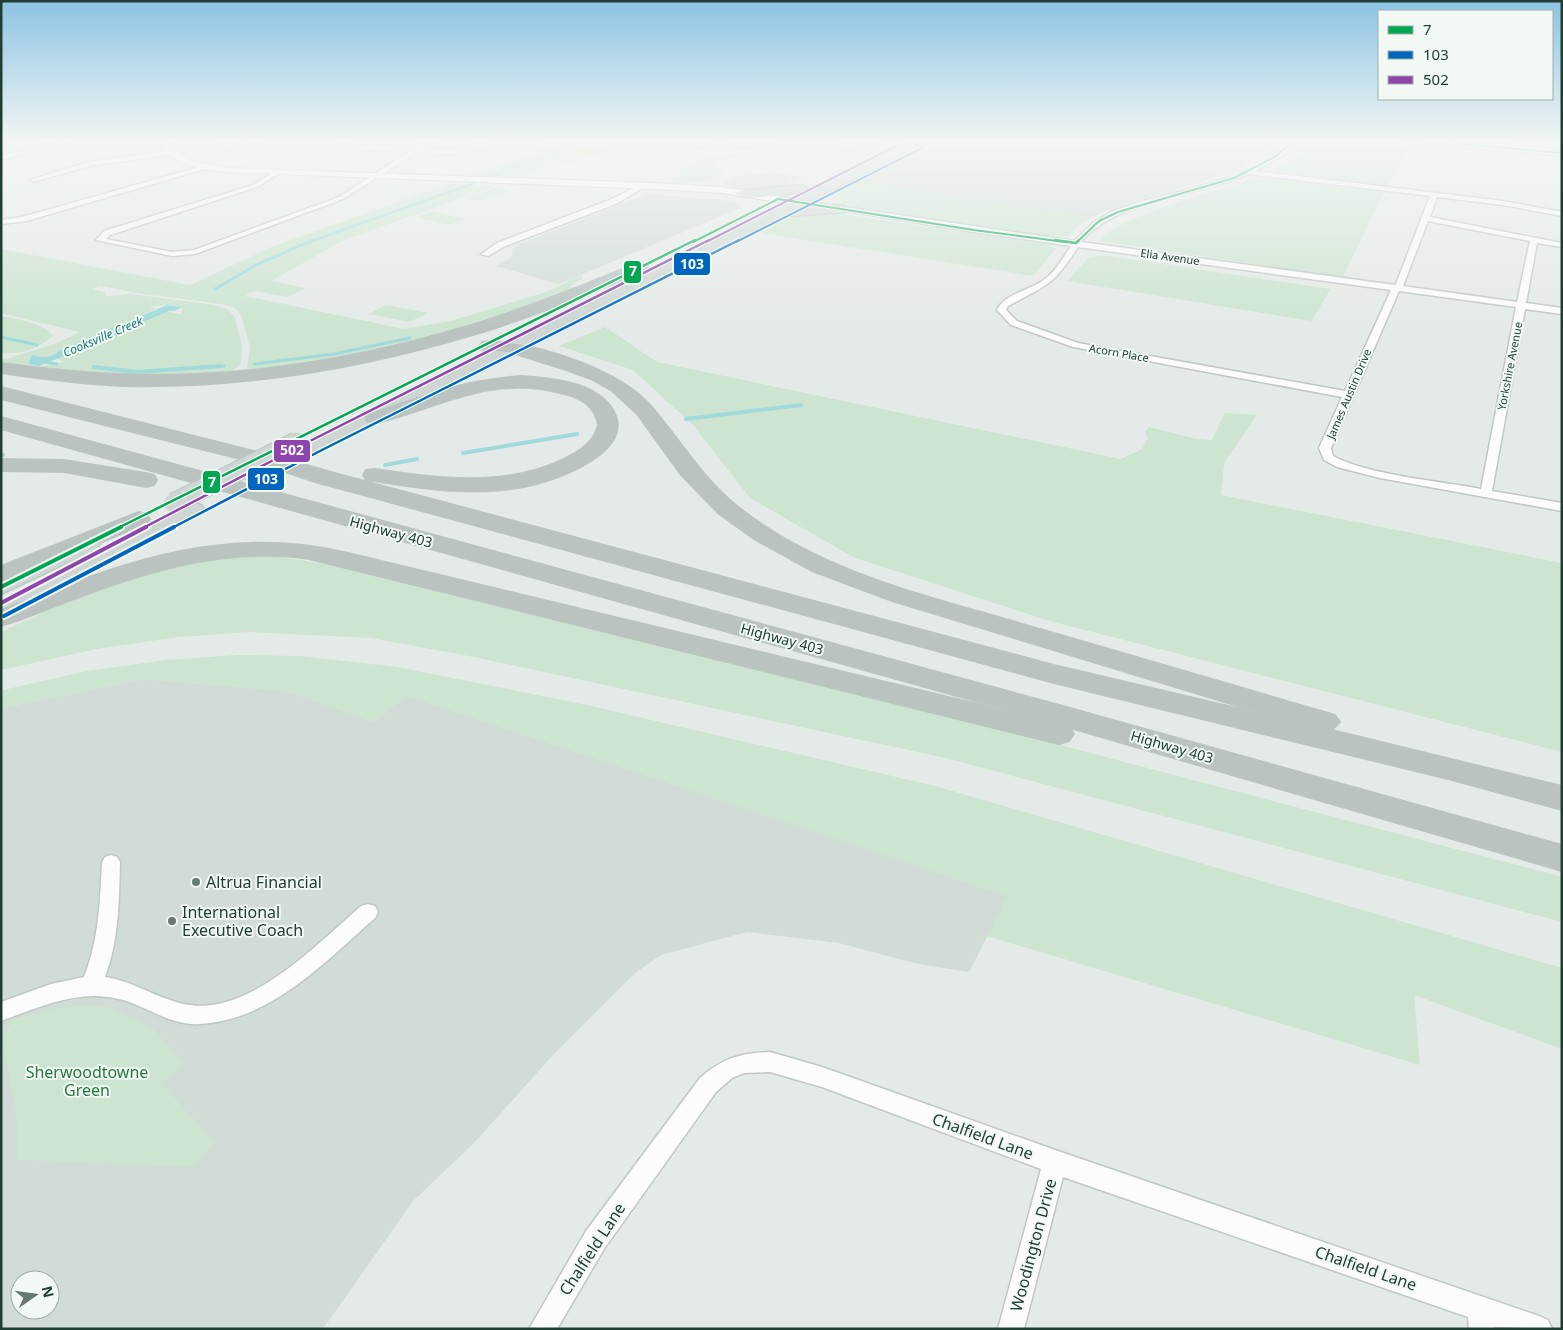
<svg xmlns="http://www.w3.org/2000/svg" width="1563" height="1330" font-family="'Noto Sans',sans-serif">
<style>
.built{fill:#d1dcd6;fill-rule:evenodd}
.green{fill:#cce4d0}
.water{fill:#a2dadb}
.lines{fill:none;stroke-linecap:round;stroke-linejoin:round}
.stream-far2{stroke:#a2dadb;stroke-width:2.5}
.stream-far1{stroke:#a2dadb;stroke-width:3}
.stream{stroke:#a2dadb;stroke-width:4}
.minor-casing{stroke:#c1c7c4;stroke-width:3}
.tertiary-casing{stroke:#c1c7c4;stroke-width:2}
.primary-casing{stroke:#bcc6c2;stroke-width:3}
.motorway-casing{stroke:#bcc6c2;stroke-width:2}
.minor{fill:#fbfcfb;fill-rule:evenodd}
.tertiary{fill:#fbfcfb;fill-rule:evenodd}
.primary{fill:#cdd6d3;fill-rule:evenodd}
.motorway{fill:#bac3c0;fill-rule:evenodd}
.primary-bridge-casing{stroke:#bcc6c2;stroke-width:21;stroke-linecap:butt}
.primary-bridge{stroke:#cdd6d3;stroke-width:19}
.bus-1-far2-casing{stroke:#f2f9f4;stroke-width:4}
.bus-1-far1-casing{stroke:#f2f9f4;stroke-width:5}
.bus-1-casing{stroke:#f2f9f4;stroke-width:8}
.bus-2-far2-casing{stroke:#f2f9f4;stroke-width:4}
.bus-2-far1-casing{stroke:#f2f9f4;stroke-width:5}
.bus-2-casing{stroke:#f2f9f4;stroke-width:8}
.bus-3-far2-casing{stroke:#f2f9f4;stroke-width:4}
.bus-3-far1-casing{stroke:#f2f9f4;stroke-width:5}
.bus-3-casing{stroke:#f2f9f4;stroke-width:8}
.bus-1-far2{stroke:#00a651;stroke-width:2}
.bus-1-far1{stroke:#00a651;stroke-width:2.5}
.bus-1{stroke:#00a651;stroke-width:4}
.bus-2-far2{stroke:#0065bd;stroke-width:2}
.bus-2-far1{stroke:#0065bd;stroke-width:2.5}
.bus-2{stroke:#0065bd;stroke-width:4}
.bus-3-far2{stroke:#8e44ad;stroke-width:2}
.bus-3-far1{stroke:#8e44ad;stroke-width:2.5}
.bus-3{stroke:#8e44ad;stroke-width:4}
.poi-dot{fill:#657b71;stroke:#f2f9f4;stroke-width:2}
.labels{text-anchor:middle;stroke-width:4;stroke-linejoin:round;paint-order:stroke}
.far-street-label{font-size:11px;fill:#203f32;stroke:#f2f9f4}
.far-water-label{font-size:12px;font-style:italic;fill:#167a7f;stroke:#f2f9f4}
.street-label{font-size:14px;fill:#203f32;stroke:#f2f9f4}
.near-poi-label{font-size:16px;fill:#203f32;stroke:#f2f9f4;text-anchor:start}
.near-park-label{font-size:16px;fill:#27783c;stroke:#f2f9f4}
.near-street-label{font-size:16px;fill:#203f32;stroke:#f2f9f4}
.line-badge{stroke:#f2f9f4;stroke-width:2}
.badge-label{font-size:14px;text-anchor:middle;font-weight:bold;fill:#fff}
</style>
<rect width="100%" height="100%" fill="#e4eae7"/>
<path class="built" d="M932 142H1275L1263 155 1231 173 1113 208 1089 219 859 181Z
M774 173 802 177 773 190H748L727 186 724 181 736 176Z
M647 194 735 201 743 207 559 284 496 266 511 258 513 248 519 244Z
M144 679 287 691 374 722 406 695 1008 896 969 972 918 964 839 943 747 932 661 955 635 973 554 1054 474 1143 413 1201 323 1329H1V708ZM20 1280H50V1310H20Z"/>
<path class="green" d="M544 142H704L710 143 707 149 700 151 656 144 635 143 615 147 614 150 604 154 591 155 568 165 552 163 521 178 471 175 549 147Z
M735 142H769L772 144C761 151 735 154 726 145Z
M846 142H876L854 154 828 150Z
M1307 142H1384L1411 145 1388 186 1272 171 1296 157Z
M727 154 764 157 724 158 715 163 723 173 706 181 674 183 670 177 682 176 679 170 698 161Z
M1258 178 1384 192 1343 277 1099 241C1122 214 1221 190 1258 178Z
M859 181 1084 216 1089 219 1079 225 1069 236 1059 237 842 206V202L831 197Z
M449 184 495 186 344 240 271 281 306 288 287 297 254 291 245 296 404 329 451 321 546 292 582 274V279L570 286 571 288 520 307 524 309 446 333 347 358 251 371 247 369 250 347 241 315 235 308 222 304 143 294 100 286 92 289 105 292V295L108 296 131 294 215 305 227 309 235 317 242 346 241 363 230 373 154 377 89 374 39 366 65 362 54 358 73 354 162 311 182 314V307L167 305 149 307 155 309 78 344 60 350 54 356 44 358 32 355 28 364 21 366 1 363V360L53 345 80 332 1 313V249L190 285 274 246Z
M494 188 509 191 479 201 464 198Z
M433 211 465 219 449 225 417 217Z
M828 212 1049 245 1056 248 1033 276 762 233 795 215Z
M1102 255 1122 258 1331 289 1311 321 1067 281 1089 257Z
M386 305 428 313 409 322 369 314Z
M1 316C19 320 41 321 53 336 39 348 21 355 1 353Z
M605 327 657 362 1121 459 1142 449 1148 438 1145 433 1149 427 1197 439 1212 440 1225 413 1257 415 1225 461 1222 478 1223 476 1221 495 1562 563V752L1046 620 853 557 750 498 694 426 633 370 559 346Z
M274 556 338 566 946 715 1562 877V922L946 758 474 657 371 638 250 632 178 637 96 649 1 670V632L58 606 152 570 212 559Z
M237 655 299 656 397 667 587 705 935 786 1562 968V1049L1414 995 1420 1065 987 936 1007 896 406 695 374 722 287 691 144 679 1 708 3 690 87 671 166 660Z
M83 1005 107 1007 150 1026 185 1063 162 1084 215 1143 193 1167 17 1160V1118L2 1038 13 1020 52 1009Z"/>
<path class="water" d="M167 305 182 307 175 311H162L140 320V324L134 328 39 366 28 364 32 355C44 358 51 359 60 350Z"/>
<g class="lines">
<path class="stream-far2" d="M309 242 480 181 501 173 502 170 592 142"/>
<path class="stream-far1" d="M215 289 258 264 313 240
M134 324 172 308
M1 337 37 345
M44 362 57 364
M254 364 334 354 410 338
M94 367 99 368
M201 368 224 366"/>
<path class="stream" d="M94 367 137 372 220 366
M686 419 801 405
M463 453 577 434
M1 456 3 455
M385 465 417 459"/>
<defs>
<path id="minor" d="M58 142H70L1 160V156Z
M240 142H259L89 166 33 182 30 180 88 162Z
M342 142H348L349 145 415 148 424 142H432L423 149 452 150 486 143 489 145 452 154 417 152 343 199 195 254 172 256 96 240 104 231 253 185 274 172H278V174L257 187 110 235 106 239 172 252 194 250 339 197 409 152 349 149 342 147Z
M1288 142H1295L1283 155 1255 171 1503 201 1562 212V216L1503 205 1437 197 1430 217 1562 243V247L1537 243 1526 303 1562 308V314L1525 309 1492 491 1562 503V511L1380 478 1337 467 1324 460 1319 448 1342 397 1073 347 1011 325 997 310C1005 293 1030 291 1045 279 1056 271 1063 258 1071 246L974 232 774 199 778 197 1074 241 1093 223 1111 212C1166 189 1247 187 1288 142ZM1248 174 1430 196 1396 284 1395 285 1081 242C1117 199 1197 196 1248 174ZM1428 221 1530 241 1517 302 1403 286ZM1078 247 1391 290 1345 391 1078 343 1017 321 1006 310 1008 306C1047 285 1053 286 1078 247ZM1399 291 1516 307 1481 489C1440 481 1368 475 1333 456L1331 448Z
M206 165 208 168 26 221 1 224V220L22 217Z
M642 184 647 185 618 203 503 247 488 256 481 254 497 243 612 199Z
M111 855 117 857 120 862C119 901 119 940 105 977 133 981 156 998 184 1004 248 1018 317 944 361 906L368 904 375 906 378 912 375 918C325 962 271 1020 200 1024 177 1026 154 1012 132 1003 86 985 45 1005 1 1021V1002L51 984 84 977C99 940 100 901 102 862L105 857Z
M770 1052 822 1067 1055 1150 1539 1316 1548 1320 1552 1329 1495 1327V1329H1469L1468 1317 1063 1177 1024 1329H998L1041 1169 822 1087 770 1072 744 1073 732 1078 716 1092 604 1249 557 1329H529L586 1231 700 1078C723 1058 740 1053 770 1052Z"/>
<path id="tertiary" d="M166 142H174L171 149 190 160 227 168 654 183 722 187 778 196 782 199 778 202 722 193 654 189 227 172C205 169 179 167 163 149Z"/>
<path id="primary" d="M910 142H924L799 207 842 205 848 209 846 212 791 216 786 214 322 450H308L306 446 308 442Z
M1431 142H1475L1562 150V156L1436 145Z
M802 185 808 188 806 190C793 194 745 202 735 193 739 190 792 186 802 185Z
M194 503 201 505 204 509 201 513 9 615 1 617V601Z
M89 538 97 539 100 544 97 549 1 594V578Z"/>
<path id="motorway" d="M641 263 649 268 646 271C592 292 538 315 483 332 366 368 244 389 122 386 81 384 41 379 1 373V363C41 368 81 373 121 374 240 379 358 359 471 325 510 313 549 298 588 283 605 276 623 268 641 263Z
M488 341C538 343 619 369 652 407 680 440 702 477 736 505 819 573 932 597 1033 627 1134 656 1235 686 1335 715L1340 722 1332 730 1562 786V810L1448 779 1054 683 315 482 264 465 1 399V387L278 457 331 472 1054 665 1267 715 892 601 812 571 754 539 719 514 681 475 637 414 612 391 591 379 566 370 509 352 482 350 479 346 482 342Z
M522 376C547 378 578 380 599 395 607 400 613 408 616 416 629 452 563 477 537 484 484 498 428 490 374 481L366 480 363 475 366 470 374 469C437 478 504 488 564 459 579 451 594 443 598 425 595 405 579 397 560 393 491 375 438 408 374 424L367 422 364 418 367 414C418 396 468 379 522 376Z
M1 417 1052 703 1562 845V871L1070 728 1074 734 1069 741 1059 744 309 559C229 547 151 570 77 598 52 607 27 619 1 626V609C117 566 219 523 344 552L1032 717 1 429Z
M1 459 64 460 146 473 154 475 157 480 154 485 146 487 64 472 1 471Z
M139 512 147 514 150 519 147 524 1 582V566Z"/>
</defs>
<use href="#minor" class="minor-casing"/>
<use href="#tertiary" class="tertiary-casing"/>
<use href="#primary" class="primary-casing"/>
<use href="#motorway" class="motorway-casing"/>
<use href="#minor" class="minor"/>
<use href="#tertiary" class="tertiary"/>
<use href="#primary" class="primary"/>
<use href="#motorway" class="motorway"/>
<defs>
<path id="primary-bridge" d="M174 503 296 442"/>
</defs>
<use href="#primary-bridge" class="primary-bridge-casing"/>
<use href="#primary-bridge" class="primary-bridge"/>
<defs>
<path id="bus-1-far2" d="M1440 142 1562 153
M693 242 778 199 974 230 1065 242
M1077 242 1099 221 1118 212 1234 178 1276 156 1292 142"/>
<path id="bus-1-far1" d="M1055 240 1076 243 1079 240
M118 528 695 240"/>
<path id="bus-1" d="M1 587 121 527"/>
<path id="bus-2-far2" d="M736 242 922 148"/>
<path id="bus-2-far1" d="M172 528 318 452 739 240"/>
<path id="bus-2" d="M4 616 174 527"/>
<path id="bus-3-far2" d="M706 242 904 142"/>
<path id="bus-3-far1" d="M143 528 312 440 709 240"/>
<path id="bus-3" d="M1 603 146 527"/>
</defs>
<use href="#bus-1-far2" class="bus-1-far2-casing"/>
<use href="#bus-1-far1" class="bus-1-far1-casing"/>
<use href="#bus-1" class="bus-1-casing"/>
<use href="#bus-2-far2" class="bus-2-far2-casing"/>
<use href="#bus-2-far1" class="bus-2-far1-casing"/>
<use href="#bus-2" class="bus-2-casing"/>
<use href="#bus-3-far2" class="bus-3-far2-casing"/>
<use href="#bus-3-far1" class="bus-3-far1-casing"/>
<use href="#bus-3" class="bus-3-casing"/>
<use href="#bus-1-far2" class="bus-1-far2"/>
<use href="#bus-1-far1" class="bus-1-far1"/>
<use href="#bus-1" class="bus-1"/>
<use href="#bus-2-far2" class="bus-2-far2"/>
<use href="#bus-2-far1" class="bus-2-far1"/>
<use href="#bus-2" class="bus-2"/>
<use href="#bus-3-far2" class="bus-3-far2"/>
<use href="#bus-3-far1" class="bus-3-far1"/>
<use href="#bus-3" class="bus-3"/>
</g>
<linearGradient id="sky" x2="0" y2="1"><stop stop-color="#8cc3e3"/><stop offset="0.43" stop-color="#f3f6f4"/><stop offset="1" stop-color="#f3f6f4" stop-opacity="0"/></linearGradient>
<rect width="1563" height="329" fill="url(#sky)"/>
<g class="poi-dot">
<circle cx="196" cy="882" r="5"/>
<circle cx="172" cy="921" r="5"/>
</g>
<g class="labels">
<g class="far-street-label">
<text transform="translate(1170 257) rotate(8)" y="4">Elia Avenue</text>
<text transform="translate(1119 353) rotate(10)" y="4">Acorn Place</text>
<text transform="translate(1510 366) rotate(-79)" y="4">Yorkshire Avenue</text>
<text transform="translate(1349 394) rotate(-67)" y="4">James Austin Drive</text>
</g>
<g class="far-water-label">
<text transform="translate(103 337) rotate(-23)" y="4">Cooksville Creek</text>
</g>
<g class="street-label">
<text transform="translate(391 532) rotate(15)" y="5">Highway 403</text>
<text transform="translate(782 639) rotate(15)" y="5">Highway 403</text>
<text transform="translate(1172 747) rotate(16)" y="5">Highway 403</text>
</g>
<g class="near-poi-label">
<text x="206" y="888">Altrua Financial</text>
<text x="182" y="918">International<tspan x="182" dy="18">Executive Coach</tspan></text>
</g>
<g class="near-park-label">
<text x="87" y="1078">Sherwoodtowne<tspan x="87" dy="18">Green</tspan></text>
</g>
<g class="near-street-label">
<text transform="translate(983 1136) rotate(20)" y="6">Chalfield Lane</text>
<text transform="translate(1033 1245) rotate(-75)" y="6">Woodington Drive</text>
<text transform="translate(592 1249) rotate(-57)" y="6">Chalfield Lane</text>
<text transform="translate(1366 1268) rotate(19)" y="6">Chalfield Lane</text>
</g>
</g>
<g class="line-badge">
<rect x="673" y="252" width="38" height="24" rx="5" fill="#0065bd"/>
<rect x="623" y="260" width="19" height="24" rx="5" fill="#00a651"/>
<rect x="273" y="439" width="38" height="24" rx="5" fill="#8e44ad"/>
<rect x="247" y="467" width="38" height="24" rx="5" fill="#0065bd"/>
<rect x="202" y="470" width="19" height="24" rx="5" fill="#00a651"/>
</g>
<g class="badge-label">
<text x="692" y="269">103</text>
<text x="633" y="276">7</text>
<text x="292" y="455">502</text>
<text x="266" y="484">103</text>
<text x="212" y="487">7</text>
</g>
<rect width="1563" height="1330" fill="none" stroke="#203f32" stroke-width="5"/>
<rect x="1378" y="10" width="175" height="90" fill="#f2f9f4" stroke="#9eafa6"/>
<rect x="1388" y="26" width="25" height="8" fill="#00a651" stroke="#9eafa6"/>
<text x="1423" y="35" font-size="15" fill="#203f32">7</text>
<rect x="1388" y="51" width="25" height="8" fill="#0065bd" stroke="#9eafa6"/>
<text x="1423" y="60" font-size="15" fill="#203f32">103</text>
<rect x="1388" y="76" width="25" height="8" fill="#8e44ad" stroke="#9eafa6"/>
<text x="1423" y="85" font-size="15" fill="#203f32">502</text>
<g transform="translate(35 1295) rotate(76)"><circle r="24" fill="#f2f9f4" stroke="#9eafa6"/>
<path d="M0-4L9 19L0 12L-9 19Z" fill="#657b71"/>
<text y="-8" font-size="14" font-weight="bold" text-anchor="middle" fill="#203f32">N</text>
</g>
</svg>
